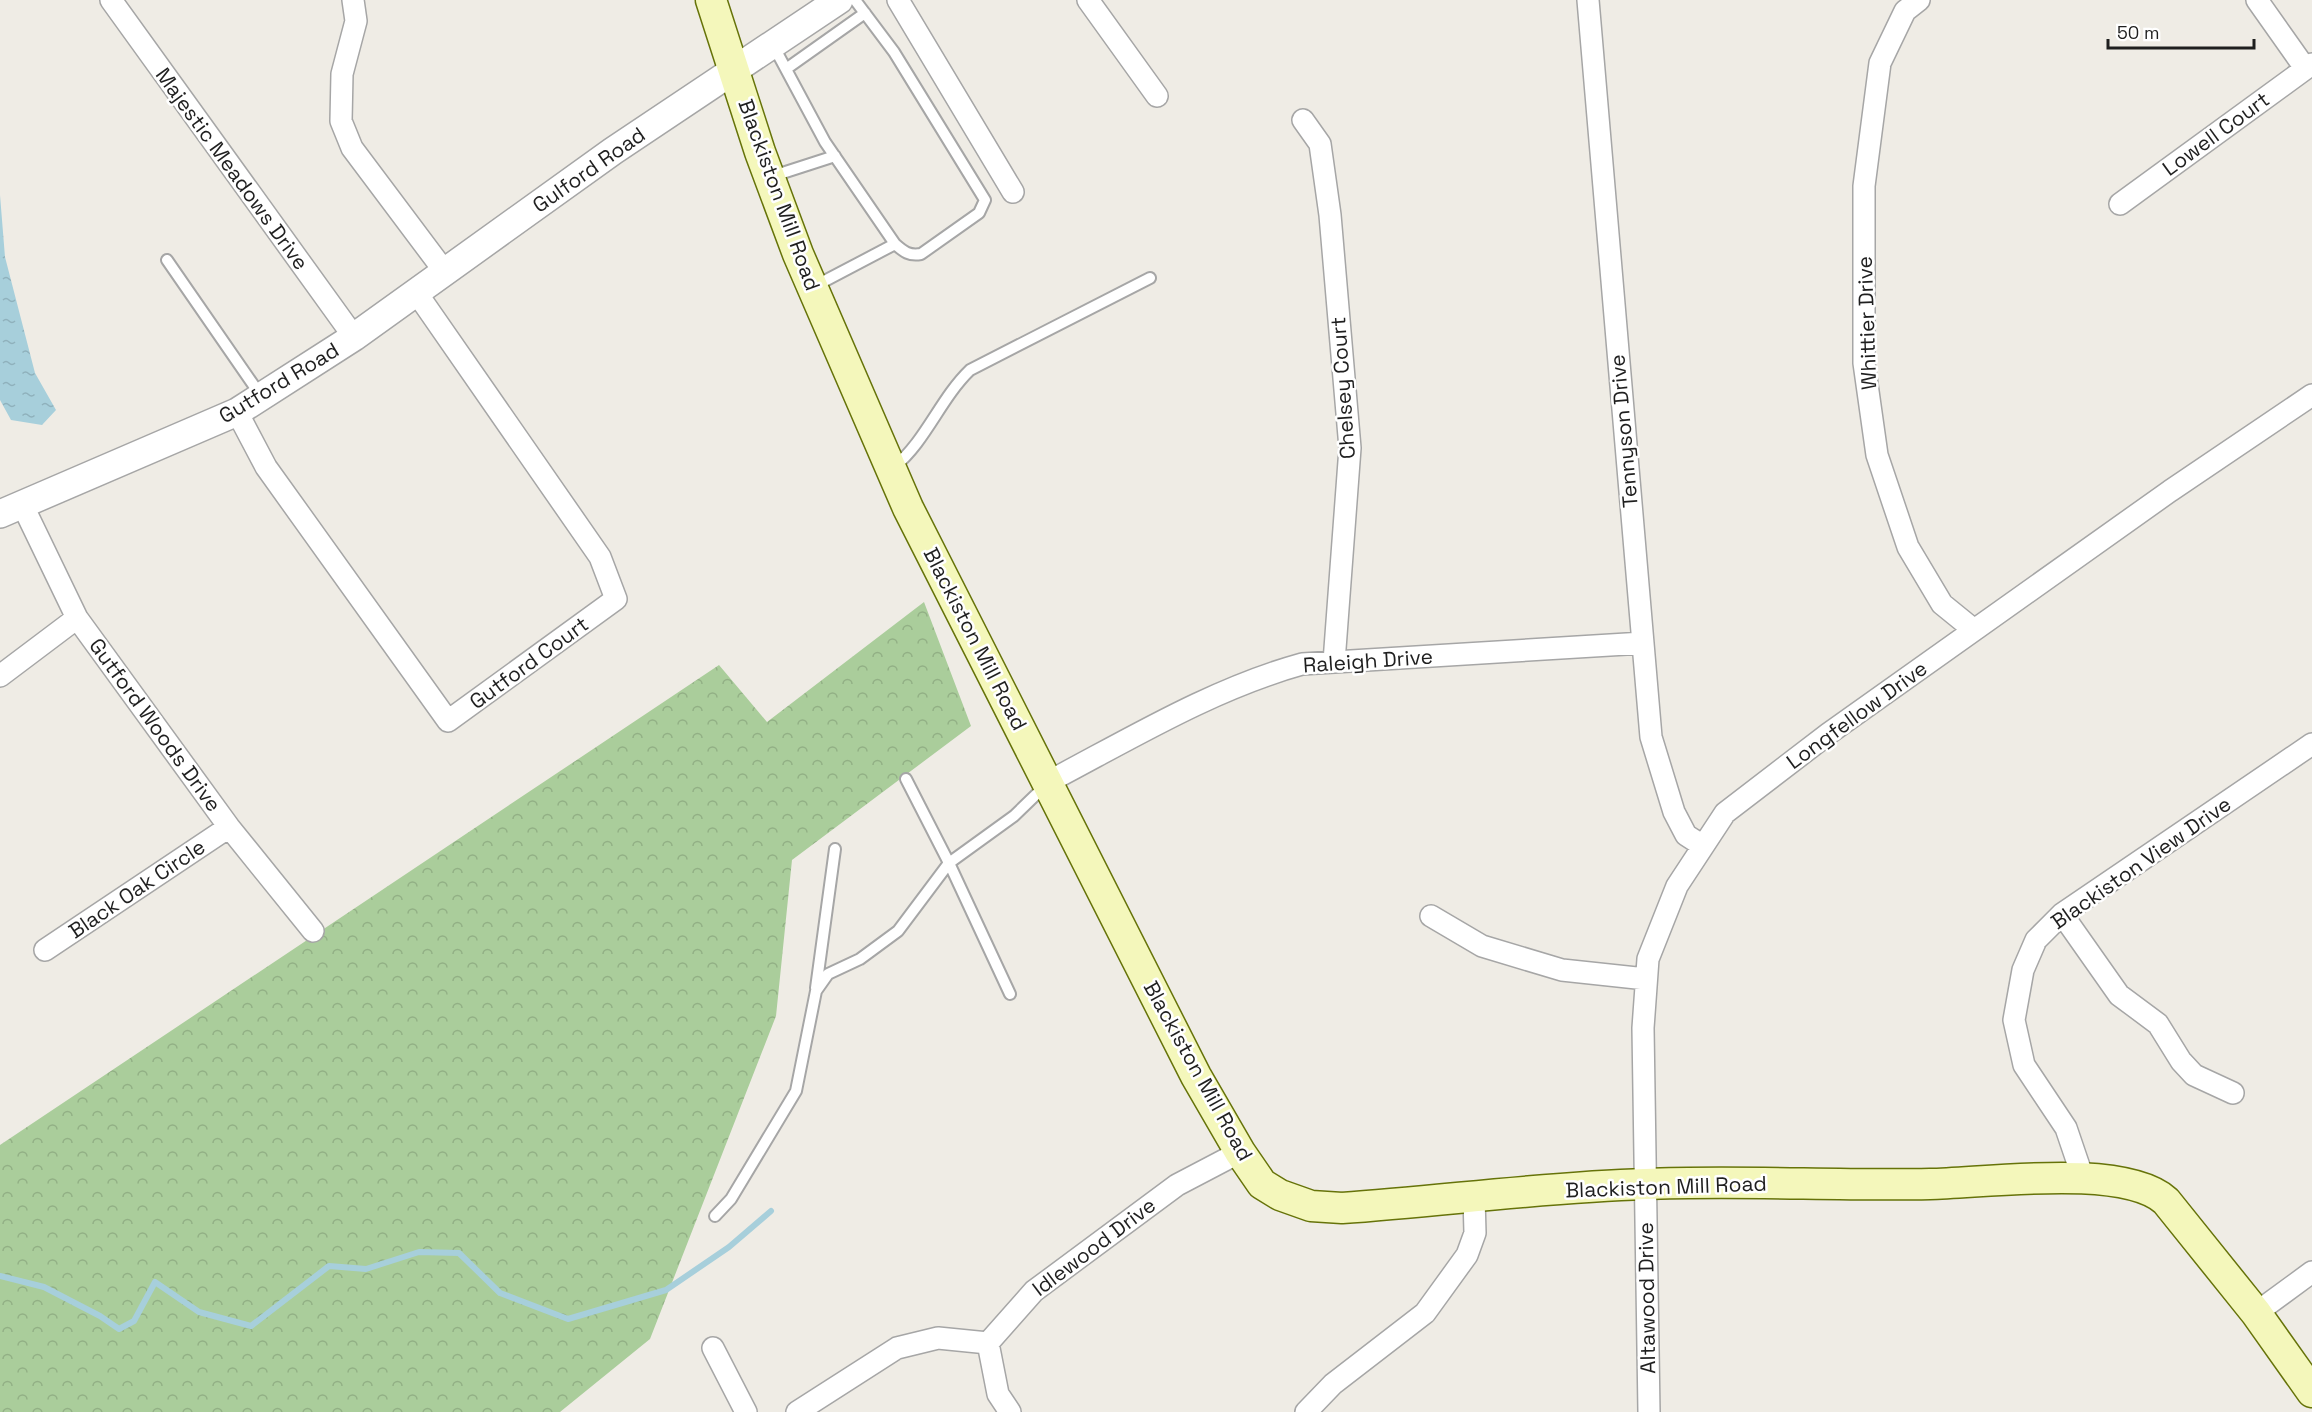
<svg xmlns="http://www.w3.org/2000/svg" width="2312" height="1412" font-family="'Space Grotesk',sans-serif">
<style>
.forest{fill:url(#forest-crowns)}
.water{fill:url(#water-ripples)}
.lines{fill:none;stroke-linecap:round;stroke-linejoin:round}
.stream{stroke:#a7cfdb;stroke-width:6}
.service-casing{stroke:#a6a6a6;stroke-width:14}
.minor-casing{stroke:#a6a6a6;stroke-width:24}
.tertiary-casing{stroke:#a6a6a6;stroke-width:30}
.secondary-casing{stroke:#667309;stroke-width:33}
.service{stroke:#fff;stroke-width:10}
.minor{stroke:#fff;stroke-width:21}
.tertiary{stroke:#fff;stroke-width:27}
.secondary{stroke:#f4f7bb;stroke-width:30}
.labels{text-anchor:middle;stroke-width:5;stroke-linejoin:round;paint-order:stroke}
.street-label{font-size:21px;fill:#1f1f1f;stroke:#fff}
</style>
<defs>
<pattern id="forest-crowns" width="20" height="18" patternUnits="userSpaceOnUse" patternTransform="scale(1.5)"><rect width="20" height="18" fill="#aacd9b"/><path d="M2 6a3 3 0 1 1 6 0M12 15a3 3 0 1 1 6 0" fill="none" stroke="#92b085"/></pattern>
<pattern id="water-ripples" width="26" height="14" patternUnits="userSpaceOnUse" patternTransform="scale(1.5)"><rect width="26" height="14" fill="#a7cfdb"/><path d="M2 4q2-2 4 0t4 0M15 11q2-2 4 0t4 0" fill="none" stroke="#8fb1bc"/></pattern>
</defs>
<rect width="100%" height="100%" fill="#efece5"/>
<path class="forest" d="M924 602 971 726 792 860 776 1016 650 1339 560 1412H0V1145L719 665 767 722Z"/>
<path class="water" d="M0 195 5 257 35 373 56 410 42 425 11 420 0 400Z"/>
<g class="lines">
<path class="stream" d="M0 1276 44 1287 100 1316 119 1329 134 1321 155 1282 199 1312 251 1326 329 1266 366 1269 419 1252 459 1253 500 1293 568 1319 666 1290 729 1247 771 1211"/>
<defs>
<path id="service" d="M773 45 825 142 895 244C904 252 909 256 921 254L979 213 985 200 894 52 855 0
M786 69 865 13
M770 177 835 156
M167 260 261 396
M815 286 895 244
M894 467C926 441 940 399 970 370L1150 278
M906 779 949 863 1010 994
M816 988 835 849
M715 1216 731 1199 796 1091 816 991 828 974 860 959 898 931 949 863 1014 816 1046 785"/>
<path id="minor" d="M111 0 354 337
M353 0 356 21 342 74 341 121 352 148 445 272
M898 0 1013 192
M1088 0 1157 96
M1588 0 1651 737 1674 812 1686 835 1703 846
M1919 0 1905 11 1880 63 1864 186V363L1877 455 1908 547 1942 604 1974 630
M2257 0 2305 68
M1303 120 1320 144 1330 215 1350 448 1334 662
M2120 204 2312 64
M237 412 266 467 448 721 616 599 600 557 416 292
M22 504 77 618 229 827 313 931
M0 676 77 618
M1048 782C1130 739 1212 689 1302 664L1643 643
M2062 914 2119 995 2158 1024 2181 1061 2194 1075 2233 1093
M1431 916 1482 946 1562 970 1646 979
M45 950 229 827
M2083 1178 2066 1128 2024 1065 2014 1020 2023 970 2036 940 2062 914 2312 744
M2256 1313 2312 1272
M988 1343 998 1394 1010 1412
M713 1348 746 1412
M797 1412 897 1348 938 1338 988 1343 1034 1291 1177 1185 1240 1152
M1306 1412 1333 1384 1425 1313 1467 1255 1475 1233 1474 1197
M1649 1412 1643 1028 1648 959 1677 886 1725 813 1828 734 2170 491 2312 395"/>
<path id="tertiary" d="M0 514 237 412 354 337 613 151 839 0"/>
<path id="secondary" d="M711 0 760 152 798 254 908 508 1196 1076 1240 1152 1262 1184 1280 1195 1311 1206 1342 1208C1443 1201 1544 1187 1645 1184 1740 1180 1835 1186 1930 1184 1986 1183 2124 1163 2166 1201L2256 1313 2312 1392"/>
</defs>
<use href="#service" class="service-casing"/>
<use href="#minor" class="minor-casing"/>
<use href="#tertiary" class="tertiary-casing"/>
<use href="#secondary" class="secondary-casing"/>
<use href="#service" class="service"/>
<use href="#minor" class="minor"/>
<use href="#tertiary" class="tertiary"/>
<use href="#secondary" class="secondary"/>
</g>
<g class="labels">
<g class="street-label">
<text transform="translate(2216 134) rotate(-36)" y="7">Lowell Court</text>
<text transform="translate(232 169) rotate(54)" y="7">Majestic Meadows Drive</text>
<text transform="translate(589 170) rotate(-35)" y="7">Gulford Road</text>
<text transform="translate(779 195) rotate(70)" y="7">Blackiston Mill Road</text>
<text transform="translate(1867 323) rotate(-92)" y="7">Whittier Drive</text>
<text transform="translate(279 383) rotate(-31)" y="7">Gutford Road</text>
<text transform="translate(1343 388) rotate(-94)" y="7">Chelsey Court</text>
<text transform="translate(1624 431) rotate(-95)" y="7">Tennyson Drive</text>
<text transform="translate(975 639) rotate(63)" y="7">Blackiston Mill Road</text>
<text transform="translate(1368 661) rotate(-4)" y="7">Raleigh Drive</text>
<text transform="translate(529 663) rotate(-36)" y="7">Gutford Court</text>
<text transform="translate(1857 715) rotate(-36)" y="7">Longfellow Drive</text>
<text transform="translate(155 725) rotate(54)" y="7">Gutford Woods Drive</text>
<text transform="translate(2141 863) rotate(-35)" y="7">Blackiston View Drive</text>
<text transform="translate(137 889) rotate(-34)" y="7">Black Oak Circle</text>
<text transform="translate(1198 1071) rotate(61)" y="7">Blackiston Mill Road</text>
<text transform="translate(1666 1187) rotate(-2)" y="7">Blackiston Mill Road</text>
<text transform="translate(1094 1247) rotate(-37)" y="7">Idlewood Drive</text>
<text transform="translate(1647 1298) rotate(-91)" y="7">Altawood Drive</text>
</g>
</g>
<path d="M2108 39v9h146v-9" fill="none" stroke="#1f1f1f" stroke-width="3"/>
<text x="2117" y="39" font-size="18" fill="#1f1f1f" stroke="#ffffff" stroke-width="4.5" paint-order="stroke">50 m</text>
</svg>
